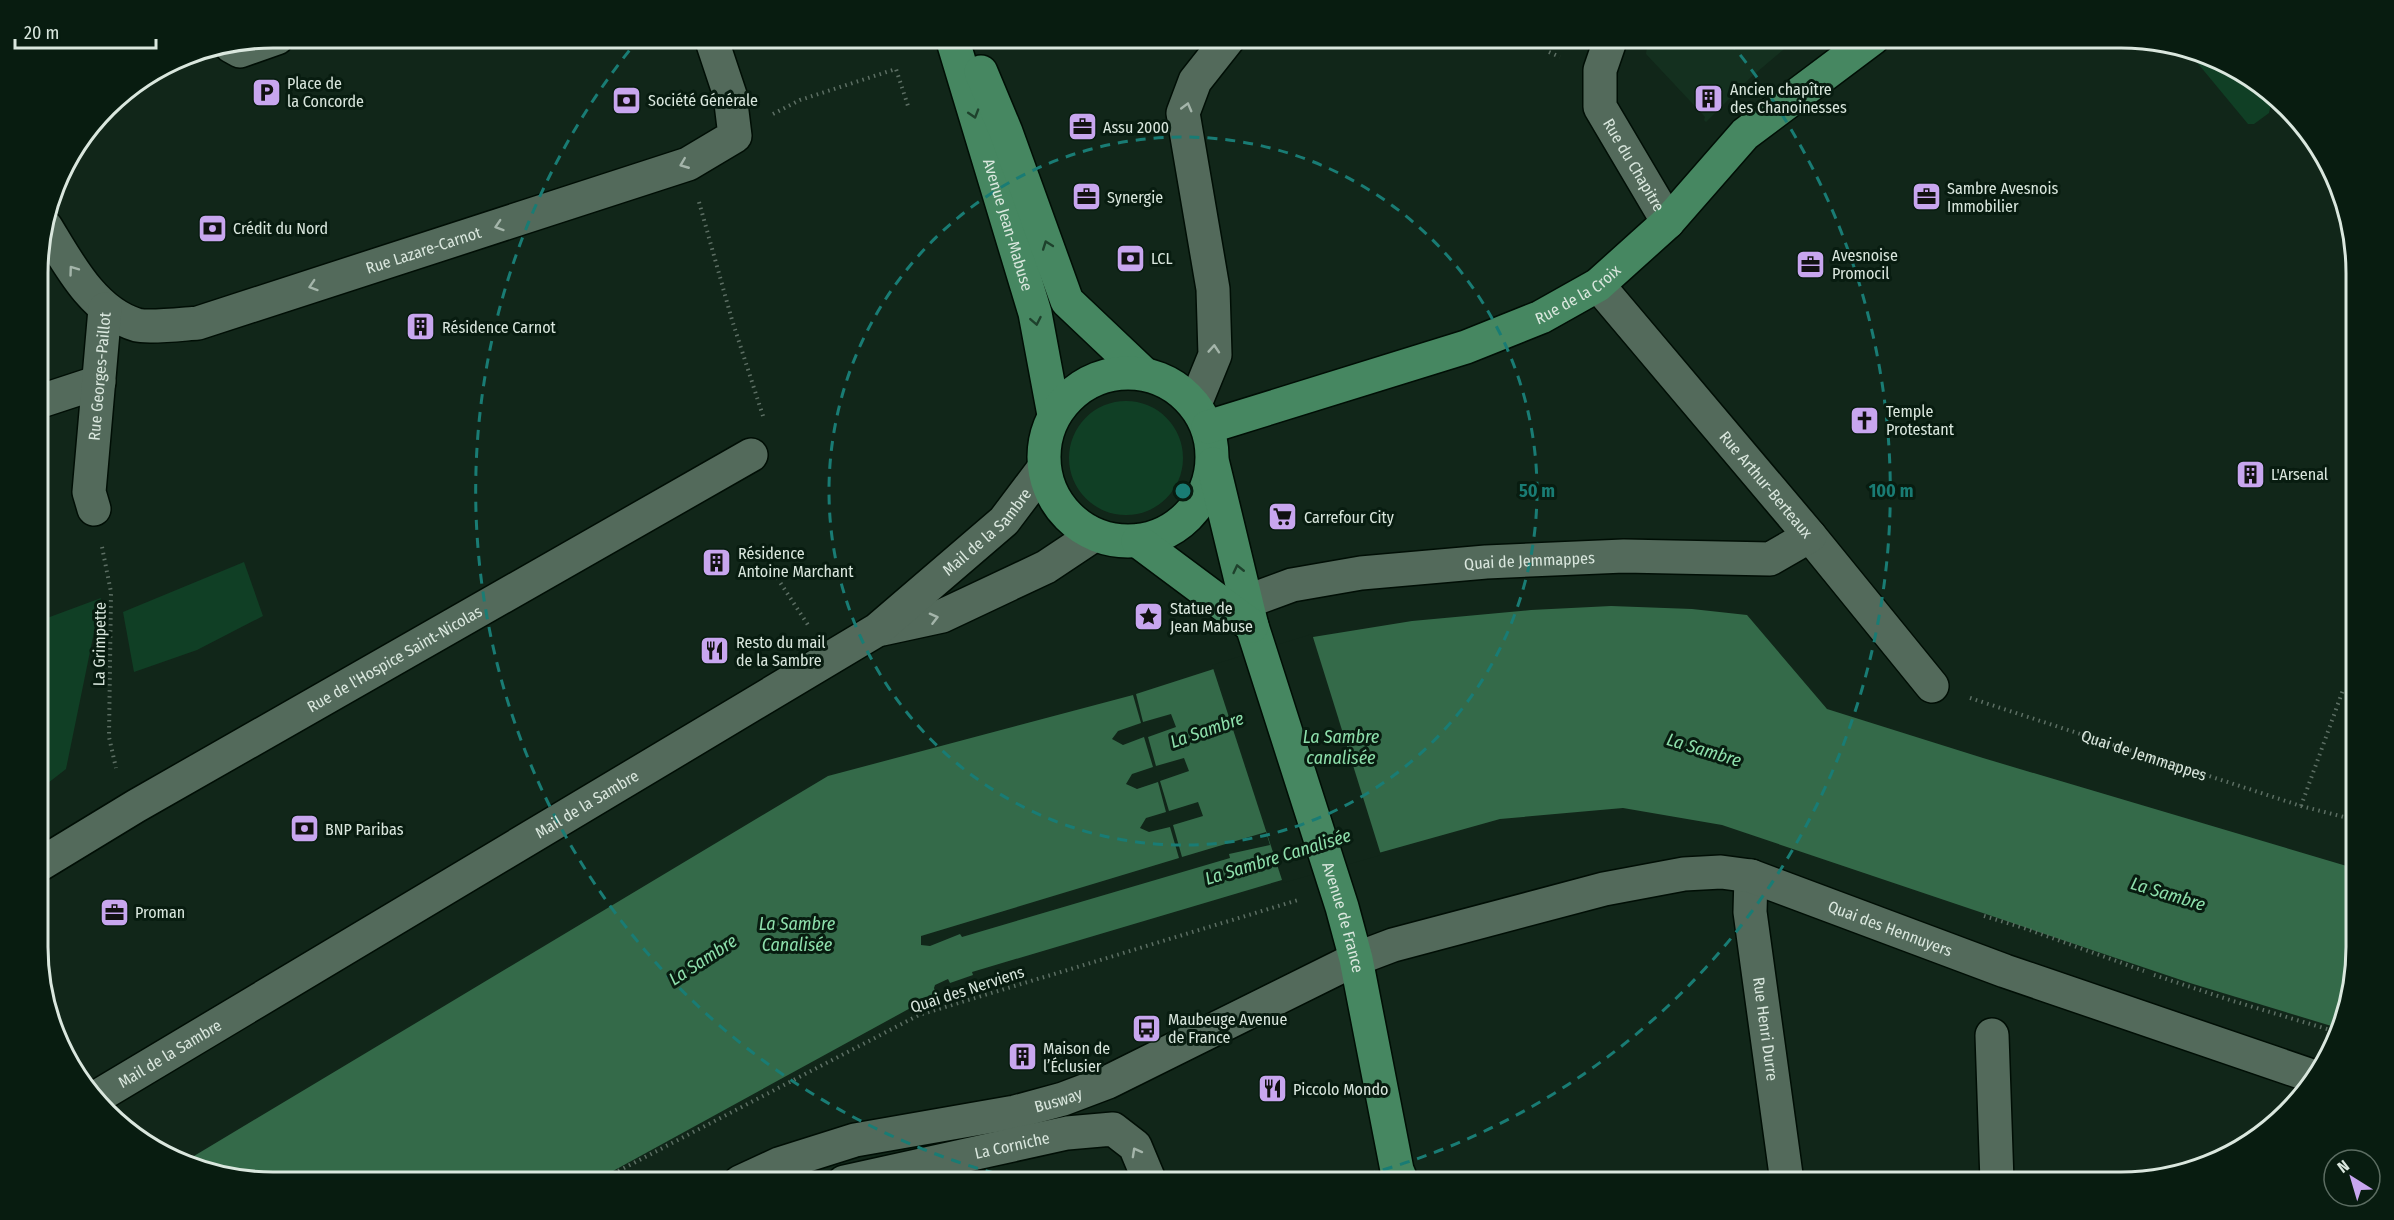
<svg xmlns="http://www.w3.org/2000/svg" width="2394" height="1220" font-family="'Fira Sans Condensed',sans-serif">
<style>
.built{fill:#14301f}
.green{fill:#103f25}
.water{fill:#346a49}
.pier{fill:#112619}
.lines{fill:none;stroke-linecap:round;stroke-linejoin:round}
.minor-casing{stroke:#000e05;stroke-width:36}
.major-casing{stroke:#000e05;stroke-width:36}
.path{stroke:#5d6f64;stroke-width:4;stroke-dasharray:1.5 4.5;stroke-linecap:butt}
.minor{stroke:#536a5b;stroke-width:33}
.major{stroke:#468761;stroke-width:33}
.oneway{stroke:#a4b5aa}
.oneway2{stroke:#1e412c}
.ring{fill:none;stroke:#197c74;stroke-width:3;stroke-dasharray:10 8}
.labels{text-anchor:middle;stroke-width:6;stroke-linejoin:round;paint-order:stroke}
.poi-label{font-size:16px;fill:#dae7de;stroke:#081c10;text-anchor:start}
.street-label{font-size:16px;fill:#dae7de;stroke:#081c10}
.water-label{font-size:18px;font-style:italic;fill:#8ee0ac;stroke:#081c10}
.rim{fill:none;stroke:#dae7de;stroke-width:3}
.centre{fill:#197c74;stroke:#081c10;stroke-width:3}
.ring-label{font-size:18px;text-anchor:middle;font-weight:bold;fill:#197c74;stroke:#081c10;stroke-width:6;stroke-linejoin:round;paint-order:stroke}
</style>
<rect width="100%" height="100%" fill="#112619"/>
<path class="built" d="M1648 38H1797L1750 78 1706 122 1704 120 1705 117 1646 54Z"/>
<path class="green" d="M2190 54 2225 62 2272 100 2269 113 2254 124H2248Z
M1069 458a57 57 0 1 1 114 0a57 57 0 1 1-114 0Z
M244 562 263 616 197 650 134 672 123 612Z
M101 598 66 769 39 790V621Z"/>
<path class="water" d="M1611 606 1692 609 1747 615 1827 709 1983 758 2350 867H2356V948L2338 1028 2190 983 1722 825 1623 808 1500 819 1282 880 972 972 973 975 950 983 948 979 935 985 934 988 936 994 593 1182H273L184 1162 828 776 1133 695 1141 723 1118 731 1112 739 1123 745 1144 737 1153 767 1132 774 1126 784 1137 789 1158 782 1166 812 1146 818 1140 828 1149 832 1170 827 1179 858 921 936V945L930 946 960 934 962 937 1230 858 1229 854 1270 845 1266 832 1182 857 1173 825 1203 816 1198 802 1169 811 1160 781 1189 771 1184 758 1156 766 1148 737 1176 727 1171 714 1143 722 1136 694 1313 637 1412 621 1531 610Z"/>
<path class="pier" d="M1312 634 1381 855 1283 883 1212 665Z"/>
<g class="lines">
<defs>
<g id="minor">
<path id="s2" d="M1611 38 1600 70V107L1668 222"/>
<path d="M231 46 240 51 277 38"/>
<path id="s3" d="M46 227C68 263 93 312 137 325 149 328 183 324 198 323L688 164 735 136 730 95 711 38"/>
<path id="s4" d="M1598 285 1810 536 1932 686"/>
<path d="M38 402 99 382"/>
<path d="M1195 404 1215 355 1213 289 1183 113 1195 81 1229 38"/>
<path id="s5" d="M94 509 89 492 105 309"/>
<path id="s6" d="M1246 602 1292 585 1361 573 1486 562 1624 556 1770 559 1810 536"/>
<path d="M882 629 942 616 1046 567 1094 535"/>
<path id="s7" d="M39 865 136 806 751 455"/>
<path id="s8" d="M1751 876 1750 912 1787 1182"/>
<path d="M1992 1035 1997 1182"/>
<path id="s9" d="M95 1098 877 630 1004 521 1044 468"/>
<path id="s10" d="M740 1182 779 1164 855 1140 1015 1112 1063 1099 1108 1082 1356 959 1393 945 1604 889 1684 874 1721 872 1751 876 2005 971 2315 1077"/>
<path id="s11" d="M844 1182 1067 1133 1113 1129 1135 1146 1150 1182"/>
</g>
<g id="major">
<path id="s12" d="M952 38 1035 313 1054 415"/>
<path d="M981 72 1006 132 1067 301 1143 373"/>
<circle cx="1128" cy="457" r="84"/>
<path id="s13" d="M1208 427 1466 347 1541 317 1598 285 1668 222 1745 134 1873 38"/>
<path id="s14" d="M1213 464 1252 626 1342 907 1356 959 1397 1170 1402 1182"/>
<path d="M1138 541 1252 626"/>
</g>
</defs>
<use href="#minor" class="minor-casing"/>
<use href="#major" class="major-casing"/>
<g class="path">
<path d="M1549 52 1560 57"/>
<path d="M773 114 800 100 896 69 908 106"/>
<path d="M699 202 732 320 763 416"/>
<path d="M102 547 111 592 109 737 116 768"/>
<path d="M774 573 808 625"/>
<path id="s1" d="M1970 698 2301 806 2356 820"/>
<path d="M2301 806 2343 690"/>
<path d="M1984 916 2027 929 2144 971"/>
<path d="M2154 975 2233 1001 2337 1032"/>
<path d="M597 1182 919 1015 1298 900"/>
</g>
<use href="#minor" class="minor"/>
<use href="#major" class="major"/>
</g>
<defs><path id="oneway-chevron" d="M-2-3.5L2.5 0L-2 3.5" fill="none" stroke-width="1.6" stroke-linecap="round" stroke-linejoin="round" transform="scale(1.5)"/></defs>
<g class="oneway">
<use href="#oneway-chevron" transform="translate(1187 107) rotate(-75)"/>
<use href="#oneway-chevron" transform="translate(684 164) rotate(158)"/>
<use href="#oneway-chevron" transform="translate(499 226) rotate(162)"/>
<use href="#oneway-chevron" transform="translate(73 270) rotate(-126)"/>
<use href="#oneway-chevron" transform="translate(313 286) rotate(162)"/>
<use href="#oneway-chevron" transform="translate(1214 349) rotate(-86)"/>
<use href="#oneway-chevron" transform="translate(934 618) rotate(-14)"/>
<use href="#oneway-chevron" transform="translate(1136 1152) rotate(-119)"/>
</g>
<g class="oneway2">
<use href="#oneway-chevron" transform="translate(974 114) rotate(73)"/>
<use href="#oneway-chevron" transform="translate(1047 245) rotate(-110)"/>
<use href="#oneway-chevron" transform="translate(1036 321) rotate(79)"/>
<use href="#oneway-chevron" transform="translate(1238 569) rotate(-103)"/>
</g>
<g class="ring">
<circle cx="1183" cy="491" r="354"/>
<path d="M1030 1182A708 708 0 0 1 637 41M1729 41A708 708 0 0 1 1336 1182"/>
</g>
<defs>
<symbol id="parking-square" viewBox="-11 -11 22 22"><rect x="-9" y="-9" width="18" height="18" rx="4" fill="#c8a6ef" stroke="#081c10"/><path d="M-3.5-5.5H1a3.5 3.5 0 0 1 0 7H-1V5.5H-3.5ZM-1-3.4V-.6H.8a1.4 1.4 0 0 0 0-2.8Z" fill="#111"/></symbol>
<symbol id="building-square" viewBox="-11 -11 22 22"><rect x="-9" y="-9" width="18" height="18" rx="4" fill="#c8a6ef" stroke="#081c10"/><path d="M-4-6H4V6H1V3H-1V6H-4ZM-2.5-4.3h1.7v1.8h-1.7ZM.8-4.3h1.7v1.8H.8ZM-2.5-1h1.7V.8h-1.7ZM.8-1h1.7V.8H.8Z" fill="#111"/></symbol>
<symbol id="bank-square" viewBox="-11 -11 22 22"><rect x="-9" y="-9" width="18" height="18" rx="4" fill="#c8a6ef" stroke="#081c10"/><path d="M-6-4H6V4H-6ZM0-2.3a2.3 2.3 0 1 0 0 4.6a2.3 2.3 0 1 0 0-4.6Z" fill="#111"/></symbol>
<symbol id="office-square" viewBox="-11 -11 22 22"><rect x="-9" y="-9" width="18" height="18" rx="4" fill="#c8a6ef" stroke="#081c10"/><path d="M-6-3h4V-5.5h4V-3h4V5H-6ZM-1-4.5V-3h2v-1.5ZM-6 0V1H6V0Z" fill="#111"/></symbol>
<symbol id="church-square" viewBox="-11 -11 22 22"><rect x="-9" y="-9" width="18" height="18" rx="4" fill="#c8a6ef" stroke="#081c10"/><path d="M-1.2-6h2.4v3.5h3.3v2.4h-3.3V6h-2.4V-.1h-3.3v-2.4h3.3Z" fill="#111"/></symbol>
<symbol id="supermarket-square" viewBox="-11 -11 22 22"><rect x="-9" y="-9" width="18" height="18" rx="4" fill="#c8a6ef" stroke="#081c10"/><path d="M-6-5.5h2.5l.6 2H6L4.5 2H-2.5L-4.4-4H-6ZM-1.5 3.2a1.3 1.3 0 1 0 .1 0ZM3 3.2a1.3 1.3 0 1 0 .1 0Z" fill="#111"/></symbol>
<symbol id="sight-square" viewBox="-11 -11 22 22"><rect x="-9" y="-9" width="18" height="18" rx="4" fill="#c8a6ef" stroke="#081c10"/><path d="M0-6L1.8-2.2L6-1.7L2.9 1.2L3.7 5.4L0 3.3L-3.7 5.4L-2.9 1.2L-6-1.7L-1.8-2.2Z" fill="#111"/></symbol>
<symbol id="restaurant-square" viewBox="-11 -11 22 22"><rect x="-9" y="-9" width="18" height="18" rx="4" fill="#c8a6ef" stroke="#081c10"/><path d="M-5-6h1v4h1v-4h1v4h1v-4h1v5L-1.5 .5V6h-2V.5L-5-1ZM5-6V6H3V1.5H1.5Q1.5-4 5-6Z" fill="#111"/></symbol>
<symbol id="bus-square" viewBox="-11 -11 22 22"><rect x="-9" y="-9" width="18" height="18" rx="4" fill="#c8a6ef" stroke="#081c10"/><path d="M-5-6H5V4H4V6H2V4H-2V6H-4V4H-5ZM-3.5-4V0h7V-4ZM-3.5 1.2v1.5H-2V1.2ZM2 1.2v1.5H3.5V1.2Z" fill="#111"/></symbol>
</defs>
<g fill-rule="evenodd">
<use href="#parking-square" x="250" y="76" width="33" height="33"/>
<use href="#building-square" x="1692" y="82" width="33" height="33"/>
<use href="#bank-square" x="610" y="84" width="33" height="33"/>
<use href="#office-square" x="1066" y="110" width="33" height="33"/>
<use href="#office-square" x="1070" y="180" width="33" height="33"/>
<use href="#office-square" x="1910" y="180" width="33" height="33"/>
<use href="#bank-square" x="196" y="212" width="33" height="33"/>
<use href="#bank-square" x="1114" y="242" width="33" height="33"/>
<use href="#office-square" x="1794" y="248" width="33" height="33"/>
<use href="#building-square" x="404" y="310" width="33" height="33"/>
<use href="#church-square" x="1848" y="404" width="33" height="33"/>
<use href="#building-square" x="2234" y="458" width="33" height="33"/>
<use href="#supermarket-square" x="1266" y="500" width="33" height="33"/>
<use href="#building-square" x="700" y="546" width="33" height="33"/>
<use href="#sight-square" x="1132" y="600" width="33" height="33"/>
<use href="#restaurant-square" x="698" y="634" width="33" height="33"/>
<use href="#bank-square" x="288" y="812" width="33" height="33"/>
<use href="#office-square" x="98" y="896" width="33" height="33"/>
<use href="#bus-square" x="1130" y="1012" width="33" height="33"/>
<use href="#building-square" x="1006" y="1040" width="33" height="33"/>
<use href="#restaurant-square" x="1256" y="1072" width="33" height="33"/>
</g>
<g class="labels">
<g class="poi-label">
<text x="287" y="89">Place de<tspan x="287" dy="18">la Concorde</tspan></text>
<text x="1730" y="95">Ancien chapître<tspan x="1730" dy="18">des Chanoinesses</tspan></text>
<text x="648" y="106">Société Générale</text>
<text x="1103" y="133">Assu 2000</text>
<text x="1947" y="194">Sambre Avesnois<tspan x="1947" dy="18">Immobilier</tspan></text>
<text x="1107" y="203">Synergie</text>
<text x="233" y="234">Crédit du Nord</text>
<text x="1832" y="261">Avesnoise<tspan x="1832" dy="18">Promocil</tspan></text>
<text x="1151" y="264">LCL</text>
<text x="442" y="333">Résidence Carnot</text>
<text x="1886" y="417">Temple<tspan x="1886" dy="18">Protestant</tspan></text>
<text x="2271" y="480">L'Arsenal</text>
<text x="1304" y="523">Carrefour City</text>
<text x="738" y="559">Résidence<tspan x="738" dy="18">Antoine Marchant</tspan></text>
<text x="1170" y="614">Statue de<tspan x="1170" dy="18">Jean Mabuse</tspan></text>
<text x="736" y="648">Resto du mail<tspan x="736" dy="18">de la Sambre</tspan></text>
<text x="325" y="835">BNP Paribas</text>
<text x="135" y="918">Proman</text>
<text x="1168" y="1025">Maubeuge Avenue<tspan x="1168" dy="18">de France</tspan></text>
<text x="1043" y="1054">Maison de<tspan x="1043" dy="18">l’Éclusier</tspan></text>
<text x="1293" y="1095">Piccolo Mondo</text>
</g>
<g class="street-label">
<text dy="6" stroke="none"><textPath href="#s2" startOffset="138">Rue du Chapitre</textPath></text>
<text dy="6" stroke="none"><textPath href="#s12" startOffset="195">Avenue Jean-Mabuse</textPath></text>
<text dy="6" stroke="none"><textPath href="#s3" startOffset="435">Rue Lazare-Carnot</textPath></text>
<text dy="6" stroke="none"><textPath href="#s13" startOffset="394">Rue de la Croix</textPath></text>
<text dy="6" stroke="none"><textPath href="#s5" startOffset="134">Rue Georges-Paillot</textPath></text>
<text dy="6" stroke="none"><textPath href="#s4" startOffset="261">Rue Arthur-Berteaux</textPath></text>
<text dy="6" stroke="none"><textPath href="#s9" startOffset="1059">Mail de la Sambre</textPath></text>
<text dy="6" stroke="none"><textPath href="#s6" startOffset="288">Quai de Jemmappes</textPath></text>
<text transform="translate(99 644) rotate(-89)" y="6">La Grimpette</text>
<text dy="6" stroke="none"><textPath href="#s7" startOffset="411">Rue de l'Hospice Saint-Nicolas</textPath></text>
<text dy="6" stroke="none"><textPath href="#s1" startOffset="183">Quai de Jemmappes</textPath></text>
<text dy="6" stroke="none"><textPath href="#s9" startOffset="573">Mail de la Sambre</textPath></text>
<text dy="6" stroke="none"><textPath href="#s14" startOffset="472">Avenue de France</textPath></text>
<text dy="6" stroke="none"><textPath href="#s10" startOffset="1215">Quai des Hennuyers</textPath></text>
<text transform="translate(967 989) rotate(-18)" y="6">Quai des Nerviens</text>
<text dy="6" stroke="none"><textPath href="#s8" startOffset="154">Rue Henri Durre</textPath></text>
<text dy="6" stroke="none"><textPath href="#s9" startOffset="87">Mail de la Sambre</textPath></text>
<text dy="6" stroke="none"><textPath href="#s10" startOffset="330">Busway</textPath></text>
<text dy="6" stroke="none"><textPath href="#s11" startOffset="172">La Corniche</textPath></text>
</g>
<g class="water-label">
<text transform="translate(1207 730) rotate(-19)" y="6">La Sambre</text>
<text x="1341" y="743">La Sambre<tspan x="1341" dy="21">canalisée</tspan></text>
<text transform="translate(1704 750) rotate(17)" y="6">La Sambre</text>
<text transform="translate(1278 857) rotate(-17)" y="6">La Sambre Canalisée</text>
<text transform="translate(2168 894) rotate(17)" y="6">La Sambre</text>
<text x="797" y="930">La Sambre<tspan x="797" dy="21">Canalisée</tspan></text>
<text transform="translate(703 960) rotate(-33)" y="6">La Sambre</text>
</g>
</g>
<path d="M0 0H2394V1220H0ZM273 48H2121A225 225 0 0 1 2346 273V947A225 225 0 0 1 2121 1172H273A225 225 0 0 1 48 947V273A225 225 0 0 1 273 48Z" fill="#081c10" fill-rule="evenodd"/>
<path class="rim" d="M273 48H2121A225 225 0 0 1 2346 273V947A225 225 0 0 1 2121 1172H273A225 225 0 0 1 48 947V273A225 225 0 0 1 273 48Z"/>
<circle cx="1183" cy="491" r="9" class="centre"/>
<g class="ring-label">
<text x="1537" y="497">50 m</text>
<text x="1891" y="497">100 m</text>
</g>
<g transform="translate(2352 1178) rotate(323)"><circle r="28" fill="#081c10" stroke="#5c6d62" stroke-width="1.5"/>
<path d="M0-4.5L10 22L0 15L-10 22Z" fill="#c8a6ef"/>
<text y="-9" font-size="16" font-weight="bold" text-anchor="middle" fill="#dae7de">N</text>
</g>
<path d="M15 39v9h141v-9" fill="none" stroke="#dae7de" stroke-width="3"/>
<text x="24" y="39" font-size="18" fill="#dae7de" stroke="#081c10" stroke-width="4.5" paint-order="stroke">20 m</text>
</svg>
